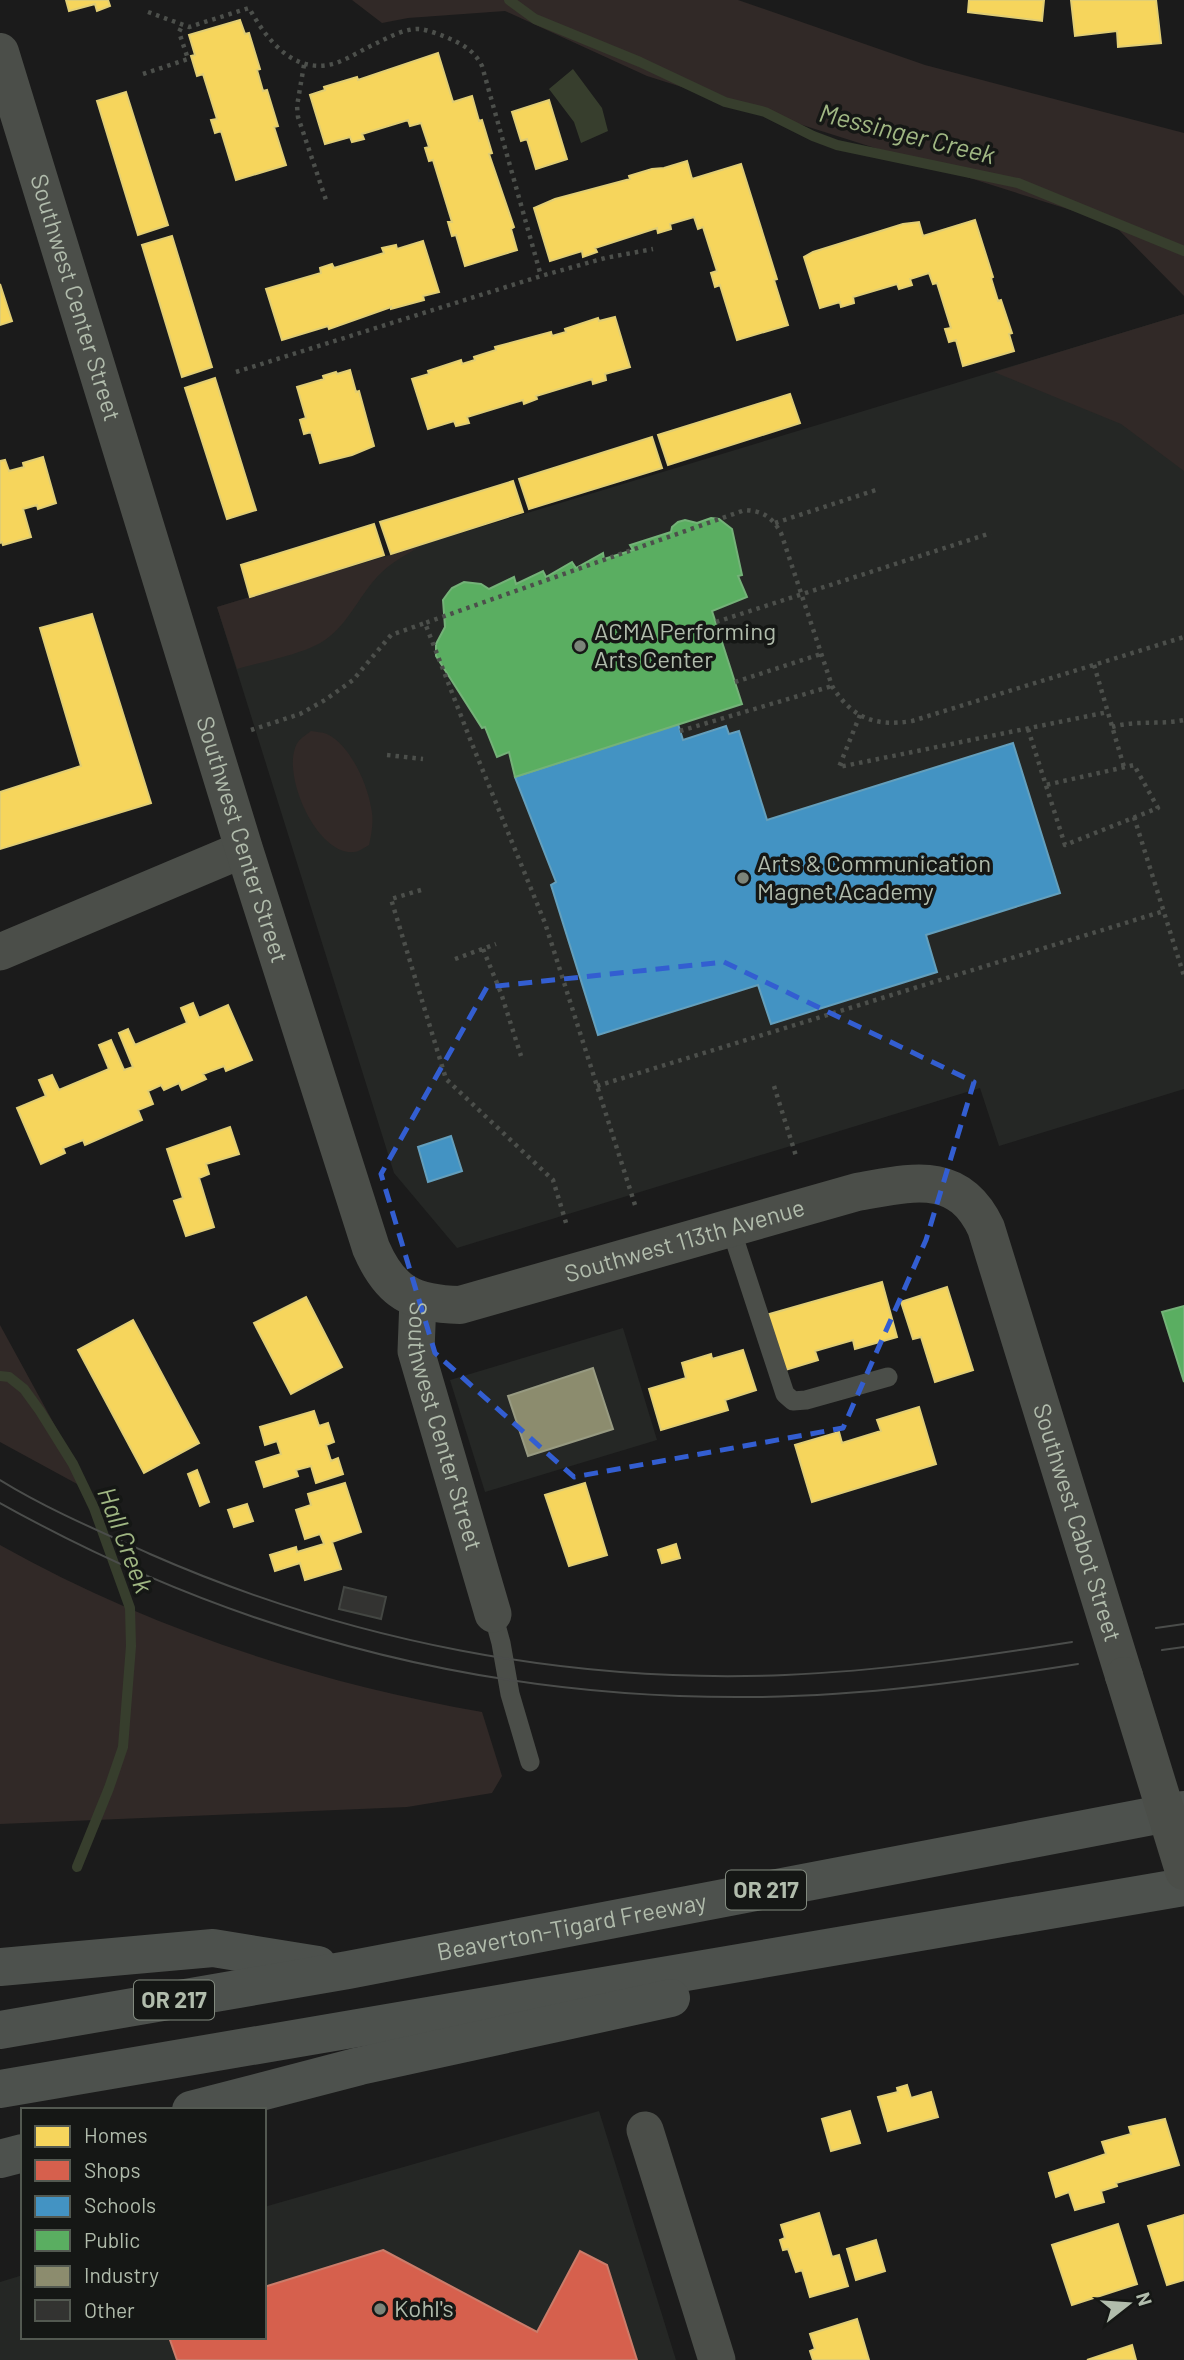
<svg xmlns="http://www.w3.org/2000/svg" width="1184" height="2360" font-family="Barlow,sans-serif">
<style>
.built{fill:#252725}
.green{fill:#312927}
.water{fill:#373e2d}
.homes{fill:#f6d55c;stroke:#e1ce74;stroke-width:2}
.shops{fill:#d6604d;stroke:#cb7c6a;stroke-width:2}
.schools{fill:#4393c3;stroke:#649fbc;stroke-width:2}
.public{fill:#5aae61;stroke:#74b278;stroke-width:2}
.industry{fill:#8c8c6e;stroke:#979a81;stroke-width:2}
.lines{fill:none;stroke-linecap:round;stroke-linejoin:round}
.stream{stroke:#373e2d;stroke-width:10}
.building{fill:#333331;stroke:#444743;stroke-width:2}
.path{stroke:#4c4f4b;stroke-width:4.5;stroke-dasharray:3.5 5;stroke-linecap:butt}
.service{stroke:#4b4e49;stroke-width:19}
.minor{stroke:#4b4e49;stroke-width:37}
.tertiary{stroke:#4b4e49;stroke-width:38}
.motorway{stroke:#4d514d;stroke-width:38}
.tram{stroke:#4b4d4b;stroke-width:2}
.tertiary-bridge{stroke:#4b4e49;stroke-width:38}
.marked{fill:none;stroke:#335ed1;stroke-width:5;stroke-dasharray:14 9;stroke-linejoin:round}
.poi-dot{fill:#7c8479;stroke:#151715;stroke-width:2.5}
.labels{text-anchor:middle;stroke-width:7;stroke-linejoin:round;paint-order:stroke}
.shield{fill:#151715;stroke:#828a7f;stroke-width:2}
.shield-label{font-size:23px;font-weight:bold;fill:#b1bcac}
.street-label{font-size:24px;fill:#b1bcac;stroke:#151715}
.poi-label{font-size:24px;fill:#b1bcac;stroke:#151715;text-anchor:start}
.water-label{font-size:26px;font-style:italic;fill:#a0b783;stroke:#151715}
</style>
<rect width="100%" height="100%" fill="#1b1b1b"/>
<path class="built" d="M1184 314V1089L999 1146 980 1088 457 1248 394 1173 217 607Z
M623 1328 657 1440 485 1492 450 1380Z
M599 2111 676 2360H0V2282L23 2275V2337H264V2207Z"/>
<path class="green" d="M352 0H738L925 65 1184 133V296L1112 223 647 76 505 11 408 18 382 23Z
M1184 314V471L1121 424 994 372Z
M421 546C407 554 392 562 381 573 360 593 349 624 325 640 305 654 261 662 237 669L217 607Z
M311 731C316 732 322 732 327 734 350 745 367 783 371 807 374 820 372 832 369 845 365 847 359 852 354 852 316 856 279 770 298 742 301 738 307 734 311 731Z
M0 1325 82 1475 90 1491 0 1442Z
M0 1545C150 1629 313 1682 482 1712L502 1776 492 1793 407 1807 0 1824Z"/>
<path class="water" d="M573 69 602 108 608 131 581 143 574 122 549 89Z"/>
<path class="homes" d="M66 0H108L110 6 97 11 95 4 69 11Z
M969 0H1044L1042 21 968 12Z
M1071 0H1156L1161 43 1118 47 1117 31 1075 36Z
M240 20 245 34 249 33 260 69 257 70 263 91 267 90 278 126 274 127 286 165 236 180 221 131 215 133 211 120 217 119 203 74 197 76 191 56 195 55 189 35Z
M438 53 453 102 472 96 479 121 482 120 492 153 489 154 514 227 511 229 517 250 465 266 456 235 452 236 448 222H452L433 160 429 161 425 148 429 147 421 123 410 126 408 120 362 134 364 139 352 142 350 137 325 144 310 95 325 90 324 87 357 77 358 80Z
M126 92 168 225 138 235 97 101Z
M549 100 567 159 536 169 527 139 521 141 512 112Z
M687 161 692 179 741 164 777 279 774 280 788 325 737 340 720 285 715 287 711 273 717 271 703 227 698 229 694 217 670 224 671 229 658 233 657 228 595 248 597 252 583 257 582 251 550 261 534 208 555 199 630 179 629 176 652 169 664 168Z
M975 220 993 277 991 278 998 301 1001 300 1012 333 1009 334 1014 351 963 366 956 340 949 342 945 329 951 328 937 283 933 284 929 273 910 279 912 285 899 289 897 284 853 297 854 303 841 307 840 302 820 308 804 257 813 252 903 224 919 222 923 236Z
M172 236 212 367 182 377 142 245Z
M423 241 439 292 423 296 424 300 391 309V307L329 329 328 326 282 340 266 289 321 273 320 268 332 264 334 268 384 253 382 248 396 245 397 249Z
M0 284 12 321 0 325Z
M615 317 630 367 605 374 606 380 593 384 592 379 536 396 537 399 524 404 523 400 467 417 469 423 456 426 454 421 428 429 412 379 429 374 428 371 461 360 462 364 475 360 474 357 496 350 495 347 551 332 552 336 566 332 565 329 598 318 599 321Z
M350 370 356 392 359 391 374 446 352 455 320 463 311 432 304 434 300 420 306 418 297 387 324 379 323 376 336 372 337 374Z
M215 378 256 510 227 519 185 388Z
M790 394 800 423 668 465 658 435Z
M652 437 662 468 529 509 519 479Z
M43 457 56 503 38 509 37 505 23 509 31 537 3 545 2 542 0 543V461L5 460 9 471 24 467 23 463Z
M513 481 523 512 391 554 380 522Z
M374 524 384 555 250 597 241 565Z
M92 614 151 803 0 849V792L81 766 40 628Z
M193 1003 199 1018 228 1005 252 1060 226 1071 224 1066 203 1074 206 1079 182 1090 179 1083 164 1090 161 1085 148 1091 153 1104 138 1110 142 1120 85 1145 83 1140 63 1148 65 1153 41 1164 17 1108 46 1096 39 1080 52 1075 59 1090 109 1069 99 1045 111 1040 124 1070 133 1067 119 1033 128 1029 135 1045 187 1023 181 1008Z
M230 1127 239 1154 206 1164 209 1174 199 1178 214 1227 186 1236 174 1201 183 1198 167 1149Z
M882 1282 897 1337 855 1349 853 1340 815 1351 818 1360 782 1371 766 1315Z
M947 1287 973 1370 935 1382 921 1337 913 1339 901 1302Z
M306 1297 342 1367 291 1394 254 1323Z
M133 1320 199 1443 144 1473 78 1350Z
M743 1350 756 1390 725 1400 728 1410 661 1430 649 1389 686 1378 682 1363 711 1354 712 1359Z
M919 1407 936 1464 812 1502 795 1445 839 1432 842 1443 881 1431 877 1420Z
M314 1411 319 1426 328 1423 334 1442 326 1445 331 1461 338 1458 343 1474 316 1483 311 1466 296 1470 298 1476 264 1487 256 1462 281 1454 277 1441 265 1445 260 1427Z
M197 1470 209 1502 200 1506 188 1474Z
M345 1483 361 1532 332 1542 341 1569 305 1580 300 1563 275 1571 270 1555 296 1547 297 1552 324 1544 320 1534 305 1539 296 1510 311 1505 308 1494Z
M585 1483 607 1555 569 1566 545 1495Z
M247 1504 253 1521 234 1527 228 1510Z
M676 1544 680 1558 662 1563 658 1550Z
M907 2085 911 2098 931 2092 938 2117 888 2131 878 2097 898 2092 897 2088Z
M850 2111 860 2143 831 2151 822 2119Z
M1165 2119 1179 2165 1116 2183 1117 2186 1101 2191 1104 2202 1075 2210 1069 2192 1056 2197 1049 2173 1106 2154 1102 2142 1131 2134 1129 2127Z
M819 2213 832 2257 839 2255 848 2286 810 2297 802 2270 796 2272 788 2249 783 2250 780 2240 785 2238 781 2225Z
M1184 2215V2280L1167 2285 1148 2226Z
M1118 2224 1137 2284 1072 2305 1052 2245Z
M876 2240 885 2271 856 2280 847 2249Z
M857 2319 869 2360H813L810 2351 815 2349 810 2334Z
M1132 2345 1136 2360H1087Z"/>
<path class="shops" d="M383 2250 537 2332 580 2251 607 2265 637 2360H177L169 2337H264V2287Z"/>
<path class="schools" d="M678 724 683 740 726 726 729 734 739 731 767 820 1013 743 1060 893 926 935 937 972 771 1024 758 985 598 1035 551 885 556 882 515 777Z
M451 1136 462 1171 428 1182 418 1147Z"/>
<path class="public" d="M711 518 719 519 732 529 742 575 738 576 747 597 712 611 742 704 515 777 509 752 497 757 485 727 482 728 436 656V644L445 627 443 600 448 593 452 588 464 582 481 584 489 589 514 577 516 584 543 571 546 577 572 562 576 568 603 553 604 559 633 550 630 545 671 532 672 527 678 522 685 520 697 523Z
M1184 1306V1382L1162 1312Z"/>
<path class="industry" d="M593 1368 613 1429 528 1456 508 1396Z"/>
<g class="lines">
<path class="stream" d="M509 0 535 19 640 62 725 102 765 112 813 136 837 145 1018 183 1184 251
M0 1376 9 1377 24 1389 40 1411 73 1464 94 1508 130 1608 131 1646 123 1747 109 1788 77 1867"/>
</g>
<path class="building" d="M344 1587 386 1597 381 1619 339 1609Z"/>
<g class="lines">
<path class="path" d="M148 12 189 27 249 8C267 40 294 76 336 63 350 58 365 48 379 42 391 36 407 28 420 29 428 30 438 34 446 37 462 44 474 50 482 66L541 276
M304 65 297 106 298 117 327 203
M143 74 188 59 179 32 182 26
M236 372 541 276 605 258 653 249
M775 523 879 489
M716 622 991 533
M1094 665 1124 767
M735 682 821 654
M860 715 839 767 1108 712
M1112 727C1136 720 1160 725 1184 720
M1028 729 1065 845 1158 808 1134 765 1046 785
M251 730 300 714 325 700 353 680 391 635 425 623
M680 731 832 686
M387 755 423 759
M1134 817 1184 976
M421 890 391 899 446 1079 553 1180 567 1226
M483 949 501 993 521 1056
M455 959 496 944
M597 1086 1164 911
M774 1086 796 1156
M635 1205 545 923 470 739 425 623 745 510C763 511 772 517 781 533L832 686C852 718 875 727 912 721L1184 637"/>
<path class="service" d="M731 1229 785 1394 793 1401 806 1400 888 1377
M493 1614 501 1643 510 1694 530 1762"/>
<g class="minor">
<path d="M0 952 244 849"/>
<path id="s1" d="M418 1300 416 1351 493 1614"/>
<path d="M645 2130 717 2360"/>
</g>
<path class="tertiary" id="s2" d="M0 52 244 849 371 1248C390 1292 412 1304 460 1305L857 1192C910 1183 958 1168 986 1228L1124 1676"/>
<g class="motorway">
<path d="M0 1967 213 1948 318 1965"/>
<path id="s3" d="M0 2030 348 1970 1184 1810"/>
<path d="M0 2089 1184 1887"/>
<path d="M191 2110 360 2066 671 1998"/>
<path d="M0 2159 23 2153"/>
</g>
<path class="tram" d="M0 1480C47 1509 99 1531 150 1554 348 1641 568 1684 785 1675 881 1671 977 1657 1072 1642
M0 1503C234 1634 487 1700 755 1697 863 1696 972 1681 1078 1664
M1156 1628 1184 1624
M1162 1650 1184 1647"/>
<path class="tertiary-bridge" d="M1124 1676 1184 1871"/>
</g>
<path class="marked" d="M724 962 974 1082 926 1240 843 1428 574 1477 435 1353 381 1174 487 987Z"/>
<g class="poi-dot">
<circle cx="580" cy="646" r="7"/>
<circle cx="743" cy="878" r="7"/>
<circle cx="380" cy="2309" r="7"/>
</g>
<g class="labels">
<g class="shield">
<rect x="726" y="1870.5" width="80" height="39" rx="5"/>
<rect x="134" y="1980.5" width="80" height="39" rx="5"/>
</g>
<g class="shield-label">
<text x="766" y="1898">OR 217</text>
<text x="174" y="2008">OR 217</text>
</g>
<g class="street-label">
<text dy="8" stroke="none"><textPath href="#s2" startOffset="257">Southwest Center Street</textPath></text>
<text dy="8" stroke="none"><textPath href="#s2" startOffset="824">Southwest Center Street</textPath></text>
<text dy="8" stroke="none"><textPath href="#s2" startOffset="1600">Southwest 113th Avenue</textPath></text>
<text dy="8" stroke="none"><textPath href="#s1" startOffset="130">Southwest Center Street</textPath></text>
<text dy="8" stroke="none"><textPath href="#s2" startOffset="2236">Southwest Cabot Street</textPath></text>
<text dy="8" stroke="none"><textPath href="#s3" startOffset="581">Beaverton-Tigard Freeway</textPath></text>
</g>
<g class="poi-label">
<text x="594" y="640">ACMA Performing<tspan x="594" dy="28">Arts Center</tspan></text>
<text x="757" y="872">Arts &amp; Communication<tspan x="757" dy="28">Magnet Academy</tspan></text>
<text x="394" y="2317">Kohl's</text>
</g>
<g class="water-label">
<text transform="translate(907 134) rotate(14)" y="9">Messinger Creek</text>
<text transform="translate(125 1540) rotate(69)" y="9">Hall Creek</text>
</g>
</g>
<rect x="21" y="2108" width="245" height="231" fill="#151715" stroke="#535951" stroke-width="2"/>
<rect x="35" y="2126" width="35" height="21" fill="#f6d55c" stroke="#535951" stroke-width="2"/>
<text x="84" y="2143" font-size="21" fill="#b1bcac">Homes</text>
<rect x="35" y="2160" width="35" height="21" fill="#d6604d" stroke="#535951" stroke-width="2"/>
<text x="84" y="2178" font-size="21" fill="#b1bcac">Shops</text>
<rect x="35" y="2196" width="35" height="21" fill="#4393c3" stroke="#535951" stroke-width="2"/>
<text x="84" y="2213" font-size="21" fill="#b1bcac">Schools</text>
<rect x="35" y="2230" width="35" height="21" fill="#5aae61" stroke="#535951" stroke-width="2"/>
<text x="84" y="2248" font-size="21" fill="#b1bcac">Public</text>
<rect x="35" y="2266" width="35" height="21" fill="#8c8c6e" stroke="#535951" stroke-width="2"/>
<text x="84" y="2283" font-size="21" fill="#b1bcac">Industry</text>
<rect x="35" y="2300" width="35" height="21" fill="#333331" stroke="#535951" stroke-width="2"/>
<text x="84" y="2318" font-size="21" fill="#b1bcac">Other</text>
<g transform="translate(1128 2304) rotate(73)" stroke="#151715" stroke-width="5" paint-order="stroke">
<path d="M0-5L12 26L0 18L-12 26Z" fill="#b1bcac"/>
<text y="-10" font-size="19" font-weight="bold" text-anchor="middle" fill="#b1bcac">N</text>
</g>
</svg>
